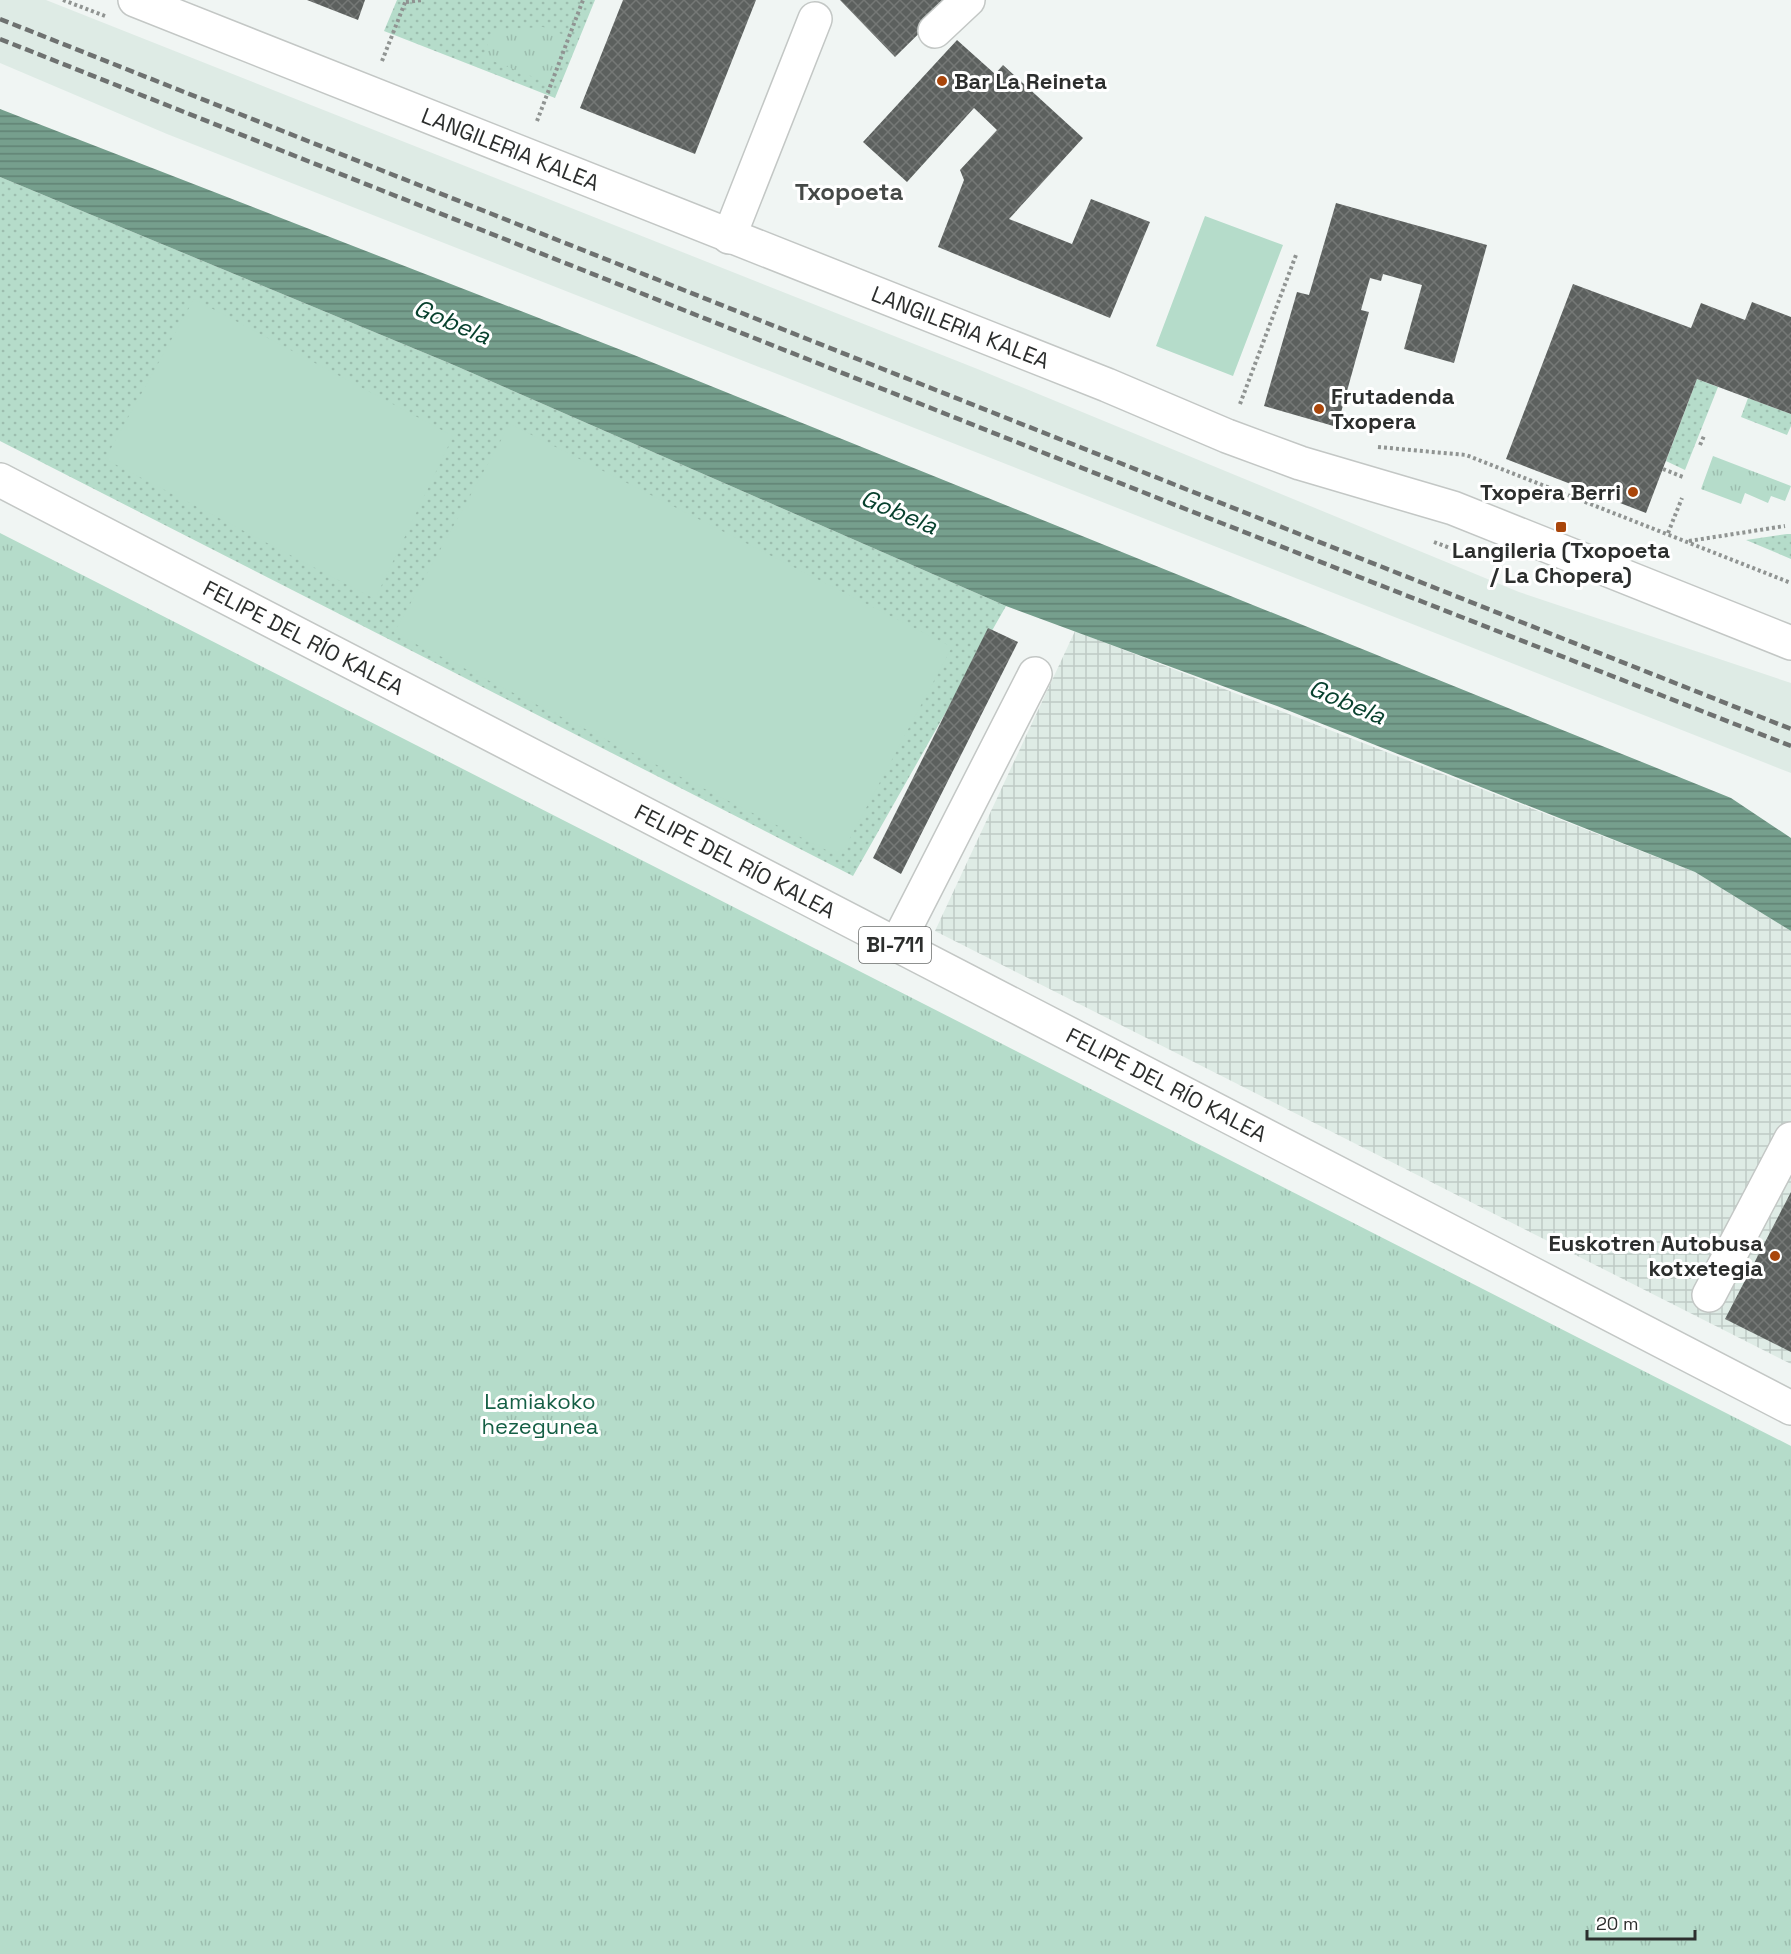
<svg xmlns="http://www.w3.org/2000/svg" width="1791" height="1954" font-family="'Space Grotesk',sans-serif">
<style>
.built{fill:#deebe5}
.industrial{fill:url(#industrial-grid)}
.grass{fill:url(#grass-dots)}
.park{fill:url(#park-tufts)}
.pitch{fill:#b5dcca}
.water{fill:url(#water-rules)}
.building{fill:url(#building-cross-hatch)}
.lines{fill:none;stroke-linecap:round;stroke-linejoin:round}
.minor-casing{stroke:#c3c7c5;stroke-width:36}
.major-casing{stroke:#c3c7c5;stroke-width:36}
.path{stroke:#909492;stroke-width:4;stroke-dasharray:3 3;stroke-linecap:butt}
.minor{stroke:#fff;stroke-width:33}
.major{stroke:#fff;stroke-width:33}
.rail{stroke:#6e7170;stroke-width:4.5;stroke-dasharray:9 4.5;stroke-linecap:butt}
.poi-dot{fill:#a9460b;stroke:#fff;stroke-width:2}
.labels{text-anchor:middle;stroke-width:6;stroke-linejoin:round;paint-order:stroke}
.shield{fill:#fff;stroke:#6b6d6c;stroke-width:1.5}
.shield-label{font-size:21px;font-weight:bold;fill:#2c2e2d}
.poi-label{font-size:22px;font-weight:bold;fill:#2c2e2d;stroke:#fff;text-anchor:start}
.street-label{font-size:22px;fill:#2c2e2d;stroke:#fff}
.park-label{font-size:22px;fill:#155f45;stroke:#fff}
.neighbourhood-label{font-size:24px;font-weight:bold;fill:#454947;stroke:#fff}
.water-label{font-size:24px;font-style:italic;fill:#08412e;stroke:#fff}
</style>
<defs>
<pattern id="industrial-grid" width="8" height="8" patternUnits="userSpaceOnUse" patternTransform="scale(1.5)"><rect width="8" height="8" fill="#deebe5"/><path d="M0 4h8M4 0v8" fill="none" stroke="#bfcac5"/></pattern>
<pattern id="grass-dots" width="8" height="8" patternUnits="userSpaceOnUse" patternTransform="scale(1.5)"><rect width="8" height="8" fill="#b5dcca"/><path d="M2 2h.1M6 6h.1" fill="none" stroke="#9cbdae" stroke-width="1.8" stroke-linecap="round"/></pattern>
<pattern id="park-tufts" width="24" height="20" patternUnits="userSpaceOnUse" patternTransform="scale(1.5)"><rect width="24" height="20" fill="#b5dcca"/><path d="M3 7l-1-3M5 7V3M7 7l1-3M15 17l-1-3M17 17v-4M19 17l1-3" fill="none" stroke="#9cbdae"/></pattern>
<pattern id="water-rules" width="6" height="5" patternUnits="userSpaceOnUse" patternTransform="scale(1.5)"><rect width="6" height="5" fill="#769f8d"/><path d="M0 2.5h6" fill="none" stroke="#618274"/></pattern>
<pattern id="building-cross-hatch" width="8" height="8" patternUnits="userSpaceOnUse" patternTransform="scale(1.5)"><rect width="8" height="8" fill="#5c605e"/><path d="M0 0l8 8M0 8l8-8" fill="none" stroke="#757876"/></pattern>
</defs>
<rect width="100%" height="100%" fill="#f0f5f3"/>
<path class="built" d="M0 0H46L980 370 1519 592 1791 683V773L167 134 0 63Z"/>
<path class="industrial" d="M1075 631 1695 872 1791 931V1364L935 931Z"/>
<path class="grass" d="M397 0H595L555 98 384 31Z
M0 177 449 363 1006 606 853 876 0 441Z
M1697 379 1718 387 1685 470 1666 461Z
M1748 398 1791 414V426L1787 435 1741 417Z
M1791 534V559L1746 540 1787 534Z"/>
<path class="park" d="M543 27 569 37 551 84 483 57 493 30Z
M1713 456 1791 486 1785 501 1771 496 1768 503 1745 493 1741 504 1701 489Z
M0 533 1791 1446V1954H0Z"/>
<path class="pitch" d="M1205 216 1283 245 1233 376 1156 346Z
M194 299 453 436 375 599 105 459Z
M510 424 952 647 840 857 394 633Z"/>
<path class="water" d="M0 109 634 355 1731 798 1791 838V931L1695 872 1277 706 1006 606 449 363 0 177Z"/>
<path class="building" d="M307 0H365L358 20Z
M623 0H756L695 154 580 108Z
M840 0H953L895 57Z
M957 40 995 74 1003 65 1083 138 1009 219 1072 244 1091 199 1150 222 1110 318 938 247 964 180 960 170 997 130 974 108 907 182 863 142Z
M1336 203 1487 245 1454 363 1404 349 1422 285 1383 274 1381 281 1370 278 1361 310 1369 312 1337 427 1264 406 1297 292 1309 295Z
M1573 284 1691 328 1701 303 1745 320 1752 302 1791 317V414L1697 379 1646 513 1506 459Z
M988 628 1018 642 901 874 873 858Z
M1791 1192V1352L1725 1319Z"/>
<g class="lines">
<defs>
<g id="minor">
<path id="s1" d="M135 0 1107 385 1227 436 1300 463 1453 508 1791 643"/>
<path d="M935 31 968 0"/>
<path d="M729 237 815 19"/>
<path d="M896 946 1035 674"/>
<path d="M1709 1295 1791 1139"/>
</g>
<g id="major">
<path id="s2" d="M0 480 1791 1408"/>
</g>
</defs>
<use href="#minor" class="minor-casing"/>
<use href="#major" class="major-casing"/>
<path class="path" d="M63 0 105 16
M406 2 423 0
M382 61 406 0
M537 121 583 0
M1240 404 1296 255
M1700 445 1704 436
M1378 447 1466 455 1791 583
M1663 469 1683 477
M1668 533 1682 498
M1689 541 1785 526
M1434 542 1458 551"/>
<use href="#minor" class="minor"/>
<use href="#major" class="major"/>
<path class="rail" d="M0 19 1791 729
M0 39 1188 510 1791 746"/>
</g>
<g class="poi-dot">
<circle cx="942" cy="81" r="6"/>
<circle cx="1319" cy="409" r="6"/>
<circle cx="1633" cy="492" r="6"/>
<rect x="1555" y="521" width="12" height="12" rx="3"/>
<circle cx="1775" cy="1256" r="6"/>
</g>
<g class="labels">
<rect class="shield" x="859" y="927" width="72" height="36" rx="4.5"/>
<g class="shield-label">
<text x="895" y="952">BI-711</text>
</g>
<g class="poi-label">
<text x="954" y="89">Bar La Reineta</text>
<text x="1331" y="404">Frutadenda<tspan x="1331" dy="25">Txopera</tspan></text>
<text x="1621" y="500" text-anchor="end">Txopera Berri</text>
<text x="1561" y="558" text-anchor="middle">Langileria (Txopoeta<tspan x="1561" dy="25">/ La Chopera)</tspan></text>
<text x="1763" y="1251" text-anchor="end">Euskotren Autobusa<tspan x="1763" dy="25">kotxetegia</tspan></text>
</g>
<g class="street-label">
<text dy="8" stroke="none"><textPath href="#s1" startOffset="404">LANGILERIA KALEA</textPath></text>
<text dy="8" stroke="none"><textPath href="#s1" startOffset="888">LANGILERIA KALEA</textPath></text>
<text dy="8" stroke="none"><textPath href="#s2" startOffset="342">FELIPE DEL RÍO KALEA</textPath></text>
<text dy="8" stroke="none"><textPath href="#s2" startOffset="828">FELIPE DEL RÍO KALEA</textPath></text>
<text dy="8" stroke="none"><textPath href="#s2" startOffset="1314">FELIPE DEL RÍO KALEA</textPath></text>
</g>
<g class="park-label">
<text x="540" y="1409">Lamiakoko<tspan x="540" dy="25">hezegunea</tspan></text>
</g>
<g class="neighbourhood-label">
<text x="849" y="200">Txopoeta</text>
</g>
<g class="water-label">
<text transform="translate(452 322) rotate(23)" y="8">Gobela</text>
<text transform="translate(899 512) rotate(23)" y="8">Gobela</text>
<text transform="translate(1347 702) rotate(23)" y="8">Gobela</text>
</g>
</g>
<path d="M1587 1930v9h108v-9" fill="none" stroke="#2c2e2d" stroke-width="3"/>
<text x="1596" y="1930" font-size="18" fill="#2c2e2d" stroke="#ffffff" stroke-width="4.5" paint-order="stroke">20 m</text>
</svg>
